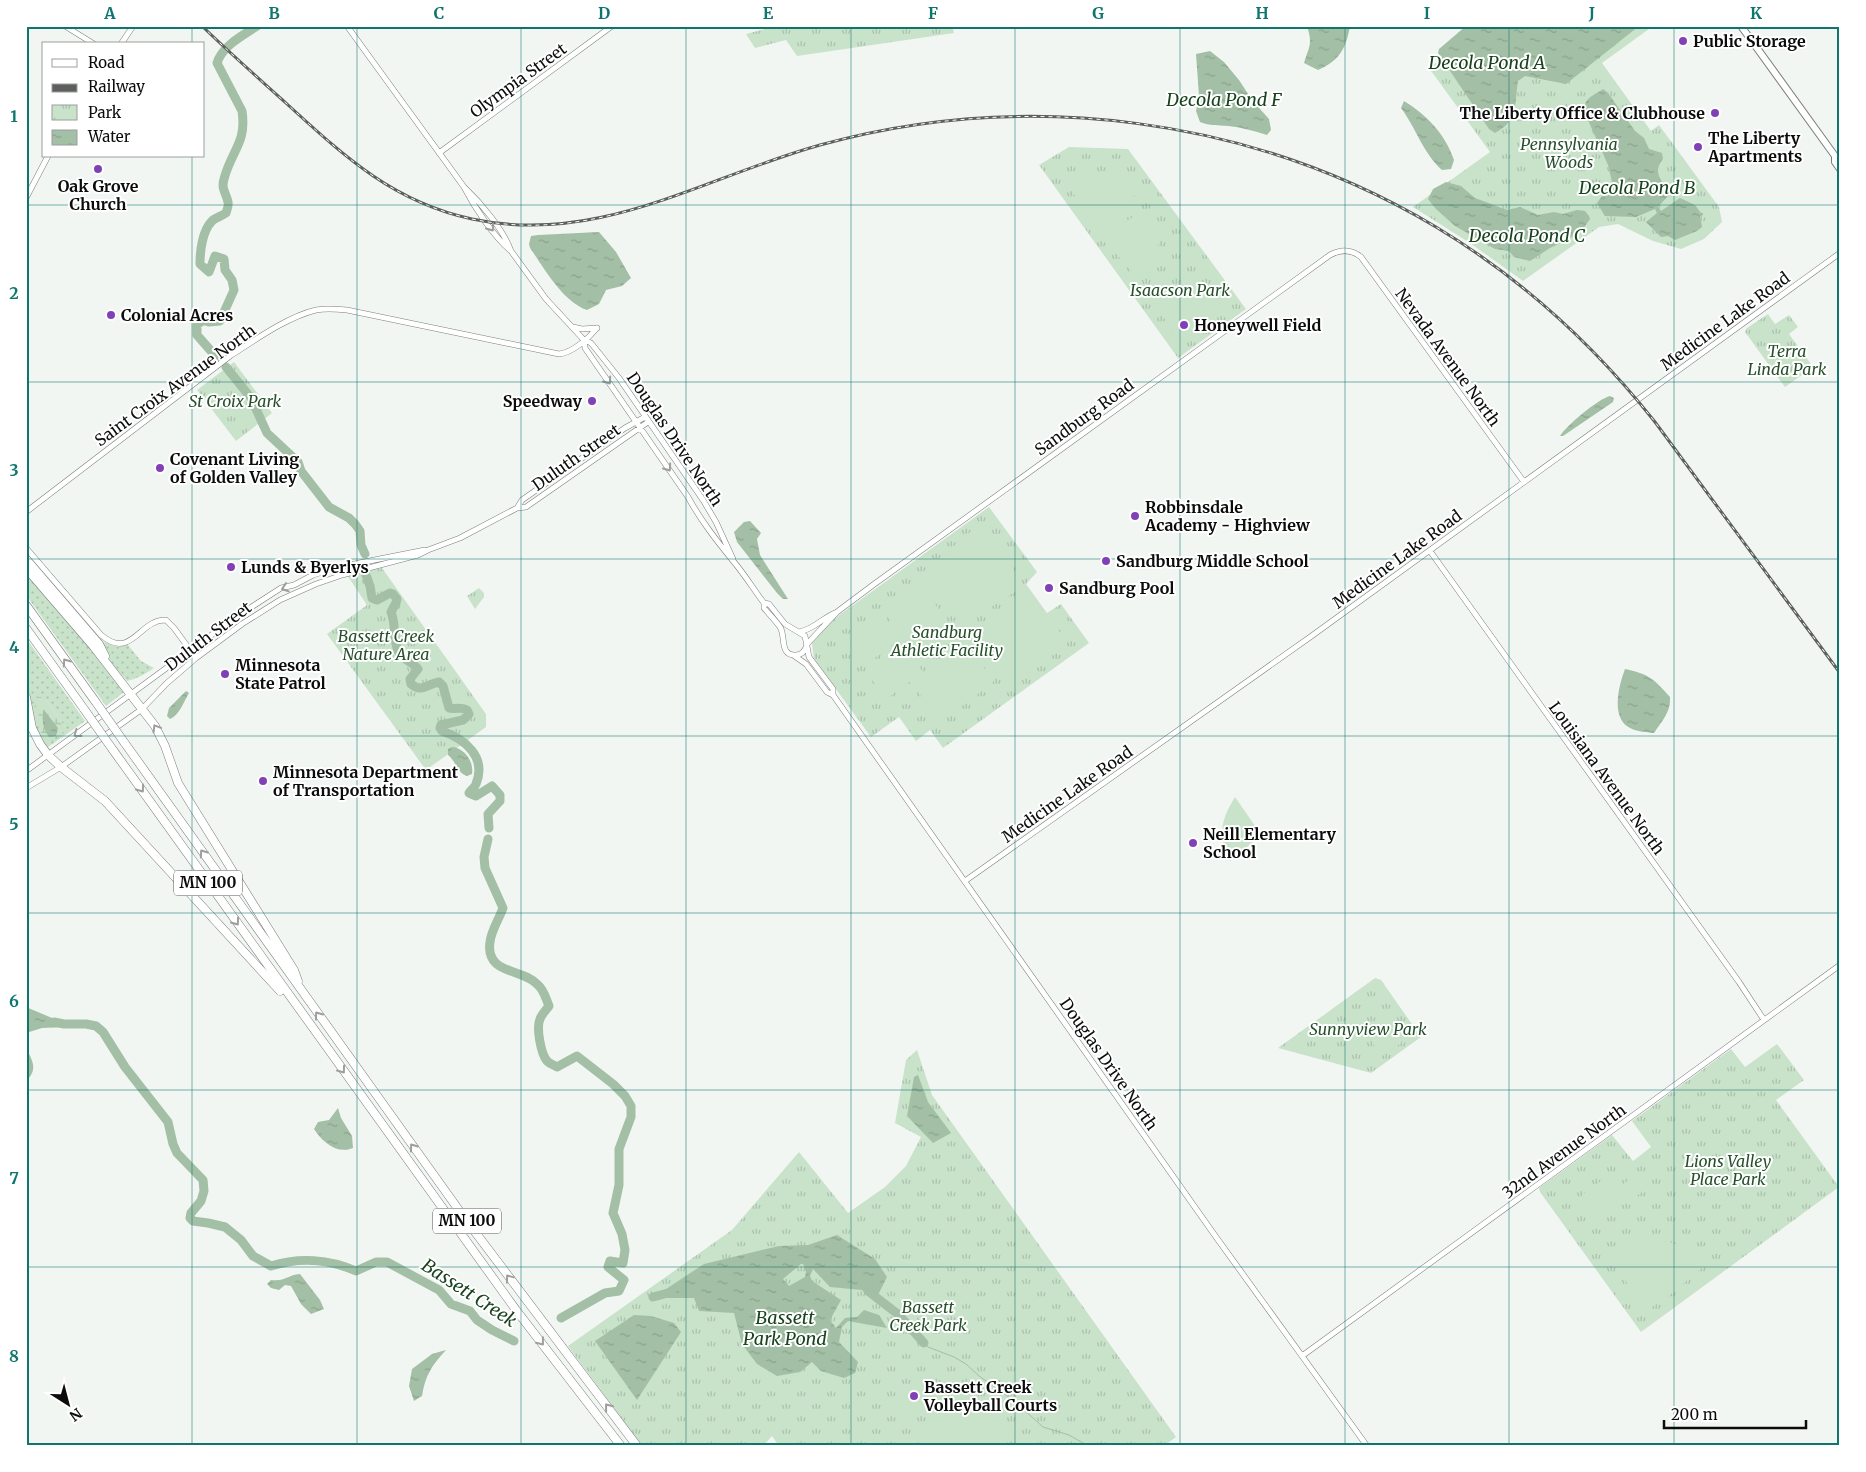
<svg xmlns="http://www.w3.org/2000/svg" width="1866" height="1472" font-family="Merriweather,serif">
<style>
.grass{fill:url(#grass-dots);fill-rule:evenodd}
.wetland{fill:url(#wetland-marsh)}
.park{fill:url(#park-tufts)}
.pitch{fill:#c9e2ca}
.water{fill:url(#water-ripples);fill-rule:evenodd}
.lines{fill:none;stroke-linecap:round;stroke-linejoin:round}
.stream{stroke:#a3bfa5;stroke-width:1}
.river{stroke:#a3bfa5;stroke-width:9}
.minor-casing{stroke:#7b7f7b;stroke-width:6}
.major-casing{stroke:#7b7f7b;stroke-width:8}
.highway-casing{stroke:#7b7f7b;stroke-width:9}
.minor{stroke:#fff;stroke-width:5}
.major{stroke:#fff;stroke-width:6}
.highway{stroke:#fff;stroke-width:8}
.rail-casing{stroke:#5c5f5c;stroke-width:3}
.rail{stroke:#fff;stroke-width:1;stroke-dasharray:4;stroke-linecap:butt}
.highway-bridge-casing{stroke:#7b7f7b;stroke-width:9;stroke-linecap:butt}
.highway-bridge{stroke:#fff;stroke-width:8}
.oneway{stroke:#9d9e9d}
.grid{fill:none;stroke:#0f766e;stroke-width:1;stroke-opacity:0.55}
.poi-dot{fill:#8141b6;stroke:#fff;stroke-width:2}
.labels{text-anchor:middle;stroke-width:4;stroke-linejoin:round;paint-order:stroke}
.shield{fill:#fff;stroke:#545554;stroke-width:1}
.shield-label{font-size:15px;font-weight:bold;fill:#0b0c0b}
.poi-label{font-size:16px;font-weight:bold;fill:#0b0c0b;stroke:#fff;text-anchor:start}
.street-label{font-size:16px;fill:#0b0c0b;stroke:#fff}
.park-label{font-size:16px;font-style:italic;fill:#26502b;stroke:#fff}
.water-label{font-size:18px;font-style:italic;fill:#18431e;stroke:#fff}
.neatline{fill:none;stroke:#0f766e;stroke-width:2}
.grid-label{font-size:16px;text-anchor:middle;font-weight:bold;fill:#0f766e}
</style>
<defs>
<pattern id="grass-dots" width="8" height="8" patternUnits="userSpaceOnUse" patternTransform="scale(1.25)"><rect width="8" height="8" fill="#c9e2ca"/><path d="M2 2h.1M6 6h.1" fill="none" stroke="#abc1ac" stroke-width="1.8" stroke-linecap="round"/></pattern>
<pattern id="wetland-marsh" width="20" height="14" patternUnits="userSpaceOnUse" patternTransform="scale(1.25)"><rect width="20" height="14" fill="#c9e2ca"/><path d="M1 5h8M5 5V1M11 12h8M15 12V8" fill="none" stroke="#abc1ac"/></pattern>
<pattern id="park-tufts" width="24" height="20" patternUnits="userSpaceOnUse" patternTransform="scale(1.25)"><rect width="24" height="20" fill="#c9e2ca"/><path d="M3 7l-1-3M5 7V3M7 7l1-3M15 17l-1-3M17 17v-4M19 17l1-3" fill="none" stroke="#abc1ac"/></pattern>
<pattern id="water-ripples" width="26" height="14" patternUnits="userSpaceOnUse" patternTransform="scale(1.25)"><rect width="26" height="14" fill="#a3bfa5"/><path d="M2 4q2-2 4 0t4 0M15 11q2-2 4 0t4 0" fill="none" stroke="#8ba38d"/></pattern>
</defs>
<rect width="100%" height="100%" fill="#f2f6f2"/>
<path class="grass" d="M26 572 90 646 124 692 106 706 26 595Z
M26 638 85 721 48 747C25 723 26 670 26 638ZM46 700 66 728 55 739 44 737 36 716Z
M104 642 118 647 128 645 141 661 154 668C145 674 137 679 127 681L111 663 101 644Z"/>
<path class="wetland" d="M40 697 46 700 66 728C62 734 55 742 47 743 40 731 33 714 35 699Z"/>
<path class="park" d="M776 26H952L954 33 797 56 786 40 755 48 746 34Z
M1488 26H1647L1649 29 1602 63 1651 131 1659 125 1719 207 1722 222 1704 239 1681 249 1653 241 1618 224 1599 227 1523 281 1470 243 1413 207 1490 152 1429 68Z
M1069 147 1128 149 1246 309 1178 358 1039 165Z
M1768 314 1775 324 1789 315 1798 327 1789 334 1813 367 1785 387 1745 332 1747 328Z
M234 362 272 413 236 441 197 390Z
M989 507 1037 572 1026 584 1047 613 1061 604 1089 643 943 748 930 730 916 741 899 717 871 737 814 659 812 643 831 621Z
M382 568 486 714V727L426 770 327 634 367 605 347 575Z
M479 588 484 593V597L475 609 467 596Z
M1375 978 1381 980 1421 1037 1371 1073 1278 1048Z
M1777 1044 1804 1080 1776 1100 1839 1187 1641 1332 1540 1192 1539 1188 1612 1135 1633 1161 1651 1147 1632 1121 1731 1049 1745 1067Z
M917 1050 932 1095 1176 1437 1164 1446H779L772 1436 763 1446H642L568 1346 732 1230 799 1152 848 1213 885 1187 906 1166 921 1137 895 1123 906 1060Z"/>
<path class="pitch" d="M1106 171C1119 176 1129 181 1138 192L1101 226 1093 225 1067 183C1080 175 1091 172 1106 171Z
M1149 208C1165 232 1162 263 1138 279L1105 241V235L1116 227Z
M1181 289C1198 290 1208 298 1215 313L1182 338 1175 337 1154 300 1168 291Z
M976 527 985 528 1024 585C1000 602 973 627 944 601 936 593 929 581 923 572Z
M921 584 958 637 921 663 883 610Z
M1027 590 1066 640 1064 648 1011 681C1005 673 996 663 991 653 976 621 1004 605 1027 590Z
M880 613 900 639 863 667 843 641Z
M903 645 923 672 886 699 866 672Z
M967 645 994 681 969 701 941 664Z
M939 666 967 702 941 722 913 685Z
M1235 797 1260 833 1258 838 1230 861C1218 836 1220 821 1235 797Z
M1384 1010 1403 1035 1401 1043 1379 1058C1369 1037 1373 1029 1384 1010Z
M1609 1175 1625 1196 1597 1216 1582 1195Z
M1632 1178 1642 1192 1633 1198 1623 1184Z
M1645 1238C1670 1239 1688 1247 1703 1267L1665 1299 1650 1308C1635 1305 1618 1265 1610 1251L1631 1240Z
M920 1375 932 1385 909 1416 897 1406Z
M959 1391 978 1404 1009 1434 996 1446H918L938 1411 953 1392Z"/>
<path class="water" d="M1307 26H1350C1346 49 1339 61 1318 70L1304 63C1309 46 1313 45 1307 26Z
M1466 26H1639L1566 84 1525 76 1518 81C1514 105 1519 120 1495 133L1489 129 1438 53 1439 49Z
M1210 51 1224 62 1239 80 1252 100 1269 119 1271 130 1267 135C1254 131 1241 127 1228 126 1218 125 1210 126 1200 122L1196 111 1199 96 1196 54Z
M1603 89 1608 93 1635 131 1644 138 1649 149 1662 153 1663 159C1650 175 1666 181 1668 196L1658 207 1661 211 1680 198 1695 205 1701 213H1703V215L1700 216 1702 227 1697 231 1675 240 1668 236 1661 237 1646 222 1657 213 1655 209 1636 217 1605 216 1597 203 1612 182 1608 165 1583 109C1588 95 1592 97 1603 89Z
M1404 101C1427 115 1445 134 1454 160L1451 169 1442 170C1423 153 1416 128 1401 108Z
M1446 182 1461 186 1475 198 1507 210 1520 207 1538 215 1554 212 1563 214 1577 210 1585 211 1589 216 1590 219 1580 233 1550 248 1530 261 1514 257 1509 251 1495 249 1455 226 1436 209 1428 199 1433 189Z
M599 232 616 252 631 278 622 286 606 290 599 304 587 310C563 302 544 268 530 248L529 244 531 236 538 235Z
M1610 396 1614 398 1613 402 1563 436H1560C1567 425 1598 399 1610 396Z
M750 521 761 533 757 539 760 555 788 599H783L777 593 737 542 734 532 744 522Z
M1625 669C1649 674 1654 679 1670 697 1671 712 1662 721 1654 733 1647 732 1637 732 1630 728 1610 718 1619 685 1625 669Z
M186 691 189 693C184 701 179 716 170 719L167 716 169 708Z
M44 710 58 728 56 736 49 737C43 729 41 719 44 710Z
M452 747C465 748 474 762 472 774L467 776C457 773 456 761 448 755V749Z
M26 1007 64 1023V1027L42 1028 26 1033Z
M26 1048C33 1061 38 1070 26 1081Z
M918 1075 928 1102 951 1133 933 1143 907 1116 914 1077Z
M338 1108 341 1118 352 1136 353 1148C336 1155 322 1141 314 1129L318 1122 329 1120Z
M837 1235 875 1259 887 1277 875 1301 862 1290 830 1287 813 1269 810 1276 812 1281 841 1300 830 1320 836 1328 845 1318 857 1317 864 1310 879 1315 887 1328 848 1321 842 1327 839 1342 858 1362 855 1373 844 1378 821 1371 812 1362 800 1372 777 1376 757 1364 742 1344 734 1313 699 1311 694 1298H663L660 1293 704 1264 779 1246 808 1245ZM801 1264H803L806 1272 805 1277 789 1286 783 1279Z
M300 1274 320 1300 324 1309 311 1314 301 1304 291 1286 285 1285 279 1290 271 1288 267 1284 271 1280C285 1282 287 1275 300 1274Z
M634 1315 651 1316 674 1323 681 1332 637 1400 595 1341Z
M446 1350C432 1365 425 1376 422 1396L414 1401 409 1386 412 1369 432 1354Z"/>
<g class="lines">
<path class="stream" d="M924 1343 928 1347 954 1357 966 1364 979 1376 1014 1401 1043 1427 1069 1435 1088 1446"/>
<path class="river" d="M218 359 197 335V325L203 320 209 322 220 321 234 290 232 280 225 270 224 259 215 256 209 272 200 264C200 252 202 231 212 221 215 218 222 216 226 213 227 210 229 205 228 202 226 192 221 190 224 179 231 151 247 143 242 111L217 63C222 46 242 36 257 26
M226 367 251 398 267 433 298 462 301 471 329 507 349 518 355 524 360 531 361 545 365 554
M366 575 370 586 372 598 377 600 390 593 393 594 397 599 396 603 391 612C396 624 393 638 398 651 401 659 413 662 418 669L410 679 411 684C422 693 427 684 439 682L443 686 449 708C456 710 461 706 467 710L469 714 463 720 441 725 440 728 442 731C465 739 487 757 476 784 475 788 471 789 469 793L476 796 492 786 500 795V801L488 814 489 828
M488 839 484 857 485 868 503 908C499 919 491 931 490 942 485 975 523 968 538 985 544 990 546 999 549 1006 546 1010 542 1014 540 1019 536 1028 541 1054 547 1061 550 1064 554 1065 557 1067L577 1056 613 1084 625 1096 631 1106V1117L619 1149V1185L613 1213 622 1234 625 1250 623 1263 610 1261 608 1267 624 1280 619 1291 605 1293 561 1318
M54 1022 64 1024H86L96 1026 103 1032 125 1067 168 1122 173 1144 177 1153 203 1180 204 1191 201 1201 191 1213 190 1218 193 1221 208 1223 225 1227 241 1240 253 1256 271 1266C299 1257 329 1259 356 1271L376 1262H387L439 1290 451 1304 470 1311 477 1320 492 1330 514 1341
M868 1291 899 1315 924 1343
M653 1297 672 1292"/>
<defs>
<path id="minor" d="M65 26 94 44
M347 26 464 187C481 203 503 229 511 251 493 236 475 208 464 187
M121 44 133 26
M439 153 612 26
M26 198 48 156
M511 251 546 299 584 340 591 343 619 378 703 500 716 522 733 559
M573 327 582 329 597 328
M584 340 585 348 688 497C701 521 717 541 734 562 745 575 754 590 764 603V608C769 614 775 620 780 627 786 636 779 656 796 655 802 655 805 651 807 645
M517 508 522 500 625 428 645 417
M26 512 230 356C255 340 287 317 316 310 326 308 337 309 347 310L559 354C572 353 589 338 597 328
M26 548 101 635C132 661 139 619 166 620L174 628 196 658
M1430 551 1739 982 1764 1020
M764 603 769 604 785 624 805 636 809 657 833 689V695
M799 632C815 629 823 617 837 612
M808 643 837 612 873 585 1330 255C1341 249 1351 249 1361 257L1524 482
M793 655 806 664 827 692 833 695 1216 1237 1367 1446
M26 771 236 617 281 588 294 585 313 575 339 567 425 550
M26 788 61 767 142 709 167 683 196 658 242 624 280 600 316 584 342 575 418 555 428 550 460 538 517 508 526 507 648 422
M965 881 1313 635 1840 253
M1302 1356 1840 965"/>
<path id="major" d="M1741 26 1835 156V162L1840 169"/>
<path id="highway" d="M26 559 99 644 105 656
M26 568 94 647 155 726 165 746 178 783 294 970 298 981
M26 605 95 701
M26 628 84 709
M26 697 32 728 40 744 48 755 61 767 105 801 280 991
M124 742 466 1220 637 1446
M113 750 516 1310 621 1446"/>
</defs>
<use href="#minor" class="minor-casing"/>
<use href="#major" class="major-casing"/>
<use href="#highway" class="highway-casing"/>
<use href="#minor" class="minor"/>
<use href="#major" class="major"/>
<use href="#highway" class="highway"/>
<defs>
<path id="rail" d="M202 26C230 53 258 78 287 104 344 156 393 202 472 219 599 246 702 178 820 145 1026 88 1252 117 1436 227 1521 278 1594 345 1655 422L1840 673"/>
</defs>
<use href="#rail" class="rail-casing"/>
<use href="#rail" class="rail"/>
<defs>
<path id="highway-bridge" d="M95 701 124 742
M84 709 113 750"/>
</defs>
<use href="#highway-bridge" class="highway-bridge-casing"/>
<use href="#highway-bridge" class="highway-bridge"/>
</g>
<defs><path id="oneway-chevron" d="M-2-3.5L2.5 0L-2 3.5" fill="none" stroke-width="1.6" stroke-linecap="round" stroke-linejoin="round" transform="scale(1.25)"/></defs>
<g class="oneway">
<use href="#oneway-chevron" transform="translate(491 228) rotate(54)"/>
<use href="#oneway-chevron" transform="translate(608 381) rotate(55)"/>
<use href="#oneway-chevron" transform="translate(668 468) rotate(55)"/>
<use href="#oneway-chevron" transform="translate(285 588) rotate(162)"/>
<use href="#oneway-chevron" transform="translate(66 662) rotate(-125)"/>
<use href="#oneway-chevron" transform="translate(156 728) rotate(-121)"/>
<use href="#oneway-chevron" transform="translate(77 734) rotate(144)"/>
<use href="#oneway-chevron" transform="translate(141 789) rotate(54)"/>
<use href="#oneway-chevron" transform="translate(203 853) rotate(-125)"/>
<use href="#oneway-chevron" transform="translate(236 922) rotate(54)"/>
<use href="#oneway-chevron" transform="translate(318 1015) rotate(-126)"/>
<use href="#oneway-chevron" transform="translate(342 1070) rotate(54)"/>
<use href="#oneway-chevron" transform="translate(413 1147) rotate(-126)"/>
<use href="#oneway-chevron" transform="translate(509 1278) rotate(-127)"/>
<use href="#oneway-chevron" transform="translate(541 1342) rotate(52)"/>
<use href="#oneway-chevron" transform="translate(608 1407) rotate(-128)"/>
</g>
<path class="grid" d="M192 26V44M357 26V1446M521 26V1446M686 26V1446M851 26V1446M1015 26V1446M1180 26V1446M1345 26V1446M1509 26V1446M1674 26V1446M192 156V1446M26 205H1840M26 382H1840M26 559H1840M26 736H1840M26 913H1840M26 1090H1840M26 1267H1840"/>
<g class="poi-dot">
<circle cx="1683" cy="41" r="5"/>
<circle cx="1715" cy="113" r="5"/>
<circle cx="1698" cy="147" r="5"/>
<circle cx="98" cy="169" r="5"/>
<circle cx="111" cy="315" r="5"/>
<circle cx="1184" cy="325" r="5"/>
<circle cx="592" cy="401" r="5"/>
<circle cx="160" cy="468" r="5"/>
<circle cx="1135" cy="516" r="5"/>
<circle cx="1106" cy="561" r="5"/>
<circle cx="231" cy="567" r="5"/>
<circle cx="1049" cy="588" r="5"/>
<circle cx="225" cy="674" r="5"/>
<circle cx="263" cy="781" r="5"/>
<circle cx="1193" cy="843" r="5"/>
<circle cx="914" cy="1396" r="5"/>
</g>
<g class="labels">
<g class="shield">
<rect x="174" y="870.5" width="68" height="25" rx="4"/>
<rect x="433" y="1208.5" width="68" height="25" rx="4"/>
</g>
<g class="shield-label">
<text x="208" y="888">MN 100</text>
<text x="467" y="1226">MN 100</text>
</g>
<g class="poi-label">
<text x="1693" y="47">Public Storage</text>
<text x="1705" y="119" text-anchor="end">The Liberty Office &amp; Clubhouse</text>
<text x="1708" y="144">The Liberty<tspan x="1708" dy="18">Apartments</tspan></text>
<text x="98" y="192" text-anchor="middle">Oak Grove<tspan x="98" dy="18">Church</tspan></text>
<text x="121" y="321">Colonial Acres</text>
<text x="1194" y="331">Honeywell Field</text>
<text x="582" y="407" text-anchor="end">Speedway</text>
<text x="170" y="465">Covenant Living<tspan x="170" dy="18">of Golden Valley</tspan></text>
<text x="1145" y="513">Robbinsdale<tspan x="1145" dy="18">Academy - Highview</tspan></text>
<text x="1116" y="567">Sandburg Middle School</text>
<text x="241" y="573">Lunds &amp; Byerlys</text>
<text x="1059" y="594">Sandburg Pool</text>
<text x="235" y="671">Minnesota<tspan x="235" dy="18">State Patrol</tspan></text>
<text x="273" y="778">Minnesota Department<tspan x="273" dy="18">of Transportation</tspan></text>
<text x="1203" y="840">Neill Elementary<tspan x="1203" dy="18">School</tspan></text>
<text x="924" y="1393">Bassett Creek<tspan x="924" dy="18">Volleyball Courts</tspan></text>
</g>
<g class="street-label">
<text transform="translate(518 80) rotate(-36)" y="6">Olympia Street</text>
<text transform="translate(1725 321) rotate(-36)" y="6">Medicine Lake Road</text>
<text transform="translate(1448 357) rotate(54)" y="6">Nevada Avenue North</text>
<text transform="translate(175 385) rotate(-36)" y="6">Saint Croix Avenue North</text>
<text transform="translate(1084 417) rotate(-36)" y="6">Sandburg Road</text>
<text transform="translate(675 439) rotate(56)" y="6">Douglas Drive North</text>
<text transform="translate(576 457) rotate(-35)" y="6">Duluth Street</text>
<text transform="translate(1397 559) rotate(-36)" y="6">Medicine Lake Road</text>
<text transform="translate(208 636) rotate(-37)" y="6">Duluth Street</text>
<text transform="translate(1607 778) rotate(54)" y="6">Louisiana Avenue North</text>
<text transform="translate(1067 794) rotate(-35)" y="6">Medicine Lake Road</text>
<text transform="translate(1109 1064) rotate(55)" y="6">Douglas Drive North</text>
<text transform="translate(1564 1151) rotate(-36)" y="6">32nd Avenue North</text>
</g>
<g class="park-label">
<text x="1569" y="150">Pennsylvania<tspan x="1569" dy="18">Woods</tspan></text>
<text x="1180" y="296">Isaacson Park</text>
<text x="1787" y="357">Terra<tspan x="1787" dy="18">Linda Park</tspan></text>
<text x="235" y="407">St Croix Park</text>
<text x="947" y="638">Sandburg<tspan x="947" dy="18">Athletic Facility</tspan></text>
<text x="386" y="642">Bassett Creek<tspan x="386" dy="18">Nature Area</tspan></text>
<text x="1368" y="1035">Sunnyview Park</text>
<text x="1728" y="1167">Lions Valley<tspan x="1728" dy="18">Place Park</tspan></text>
<text x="928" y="1313">Bassett<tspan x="928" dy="18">Creek Park</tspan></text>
</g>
<g class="water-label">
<text x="1487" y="69">Decola Pond A</text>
<text x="1224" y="106">Decola Pond F</text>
<text x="1637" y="194">Decola Pond B</text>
<text x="1527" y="242">Decola Pond C</text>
<text transform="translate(469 1293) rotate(33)" y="6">Bassett Creek</text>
<text x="785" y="1324">Bassett<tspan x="785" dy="21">Park Pond</tspan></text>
</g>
</g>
<rect width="1866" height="1472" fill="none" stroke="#ffffff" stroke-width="55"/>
<rect x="42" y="42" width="162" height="115" fill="#ffffff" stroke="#9d9e9d"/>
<rect x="52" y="59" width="25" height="8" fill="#ffffff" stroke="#9d9e9d"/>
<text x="88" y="68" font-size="15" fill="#0b0c0b">Road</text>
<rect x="52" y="84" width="25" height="8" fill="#5c5f5c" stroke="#9d9e9d"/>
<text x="88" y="92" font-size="15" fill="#0b0c0b">Railway</text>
<rect x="52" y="105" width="25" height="15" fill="url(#park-tufts)" stroke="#9d9e9d"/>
<text x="88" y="118" font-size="15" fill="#0b0c0b">Park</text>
<rect x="52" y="130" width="25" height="15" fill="url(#water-ripples)" stroke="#9d9e9d"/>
<text x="88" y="142" font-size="15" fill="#0b0c0b">Water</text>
<g transform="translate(68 1404) rotate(144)" stroke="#ffffff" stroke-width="4" paint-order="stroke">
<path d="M0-4L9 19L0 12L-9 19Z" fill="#0b0c0b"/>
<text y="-8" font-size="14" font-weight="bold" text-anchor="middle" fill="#0b0c0b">N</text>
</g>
<path d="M1664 1420v8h142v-8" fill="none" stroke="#0b0c0b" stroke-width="2.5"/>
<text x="1671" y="1420" font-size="15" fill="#0b0c0b" stroke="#ffffff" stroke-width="4" paint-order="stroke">200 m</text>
<rect x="28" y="28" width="1810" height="1416" class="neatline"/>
<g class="grid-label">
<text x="110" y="19">A</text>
<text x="274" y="19">B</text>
<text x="439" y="19">C</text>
<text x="604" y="19">D</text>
<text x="768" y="19">E</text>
<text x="933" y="19">F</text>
<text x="1098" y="19">G</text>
<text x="1262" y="19">H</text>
<text x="1427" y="19">I</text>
<text x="1592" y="19">J</text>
<text x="1756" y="19">K</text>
<text x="14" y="122">1</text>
<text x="14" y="299">2</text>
<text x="14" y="476">3</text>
<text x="14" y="653">4</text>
<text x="14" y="830">5</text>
<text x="14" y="1007">6</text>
<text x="14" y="1184">7</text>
<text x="14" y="1362">8</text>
</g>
</svg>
